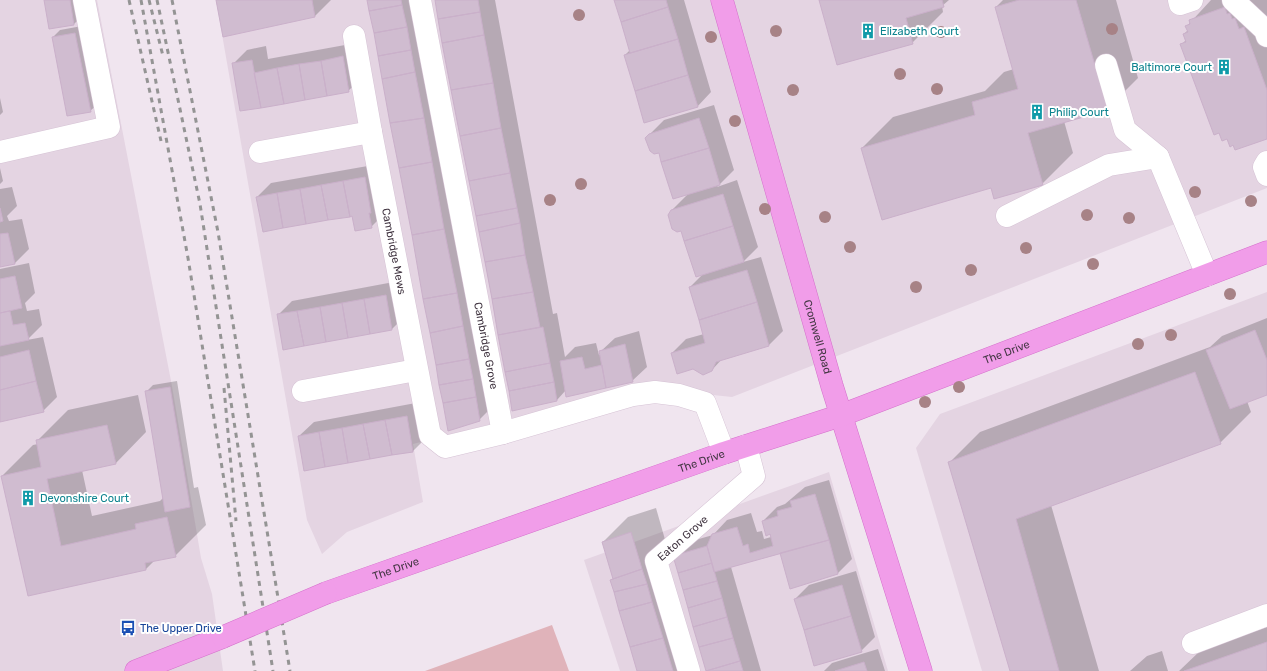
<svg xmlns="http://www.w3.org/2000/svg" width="1267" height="671" font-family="Rubik,sans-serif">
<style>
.residential{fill:#e4d4e2}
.green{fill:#e0b3ba}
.shadow{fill:#0003}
.building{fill:#d0bcd0;stroke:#cab0ca}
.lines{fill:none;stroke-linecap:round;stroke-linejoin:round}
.minor-casing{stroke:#d6c3d5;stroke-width:23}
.major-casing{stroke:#d470cb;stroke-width:23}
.minor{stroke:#fff;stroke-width:22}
.major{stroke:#f19de9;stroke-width:22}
.rail{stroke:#949494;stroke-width:3;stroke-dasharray:5 5;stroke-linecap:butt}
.major-bridge-casing{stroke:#d470cb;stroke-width:23;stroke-linecap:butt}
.major-bridge{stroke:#f19de9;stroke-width:22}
.tree{fill:#a78286}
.labels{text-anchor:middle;stroke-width:4;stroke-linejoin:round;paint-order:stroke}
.culture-label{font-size:11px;fill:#0d838f;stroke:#fff;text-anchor:start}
.street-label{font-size:11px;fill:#423642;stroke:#fff}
.transit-label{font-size:11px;fill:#164399;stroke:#fff;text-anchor:start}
</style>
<rect width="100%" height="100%" fill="#f0e5ef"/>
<path class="residential" d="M0 0H97L172 386 201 558 212 594 223 671H0Z
M216 0H1267V188L732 397 637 387 413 444 423 502 347 532 322 554 307 520Z
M1267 292V671H982L916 448 940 414Z
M829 472 888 671H620L584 560Z"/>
<path class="green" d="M552 625 569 671H425Z"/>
<path class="shadow" d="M45 0H78L81 17 74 24Z
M216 0H331L315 16Z
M368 0H418L493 406 479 420Z
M436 0H495L553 314 557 313 565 357 575 347 596 343 599 355H601L600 352 615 338 639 331 647 367 632 381 566 390 557 400 513 410Z
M615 0H684L711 92 697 107 625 55 630 50Z
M820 0H949L942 6 943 12 912 43Z
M1003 0H1116L1138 78 1107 109 1064 121 1073 153 1042 184 992 187 862 148 893 117 985 91 1004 72 1014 69 996 7Z
M1211 0H1267V138L1182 44 1186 40 1184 34 1188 30 1187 26Z
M82 26 98 104 90 111 53 37 60 30Z
M356 43 363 77 348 91 241 110 233 64 247 50 266 46 268 59Z
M0 98 3 112 0 115Z
M714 105 734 170 717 187 737 180 758 247 743 262 761 257 783 331 769 345 723 358 711 371 672 353 686 339 704 334 690 287 704 273 672 210 689 193 650 134 664 120Z
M379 164 385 213 371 227 353 215 257 197 271 183Z
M0 168 3 181 0 184Z
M12 187 17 206 7 216 9 221 22 219 29 249 15 263 0 266V189Z
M29 263 35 293 25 303 27 311 39 309 42 325 27 340 43 337 57 397 43 411 0 421V269Z
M399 281 406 315 392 329 278 315 292 301Z
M1267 318V393L1247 401 1251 412 1220 443 1051 505 1099 671H1011L949 463 980 432 1210 347 1222 336Z
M177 381 194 488 198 487 206 525 175 556 155 560 146 569 28 595 2 476 33 445 38 444 37 441 68 410 138 395 146 432 116 463 82 470 92 516 160 501 164 497 146 392 153 385Z
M421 402 427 437 413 451 305 470 299 436 314 422Z
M829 480 852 559 838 573 791 587 781 552 731 567 761 671H707L674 556 688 542 713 535 727 520 751 513 757 532 762 531 764 539 771 537 763 521 777 507 785 504 805 487Z
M656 508 666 543 655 554 690 671H638L611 580 614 578 603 542 628 517Z
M856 571 875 637 861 651 795 599 809 585Z
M1267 627V671H1179L1201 650Z
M878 649 885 671H824L832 663Z
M1162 651 1168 671H1130L1147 656Z"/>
<path class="building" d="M44 0H70L74 25 49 29Z
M216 0H312L315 17 223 37Z
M367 0H401L402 5 369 11Z
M435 0H478L480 12 438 19Z
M614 0H666L668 7 621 22Z
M819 0H942L944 7 906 18 913 44 837 65Z
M1019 0H1076L1108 110 1028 133 1043 185 994 199 991 188 882 220 861 148 975 115 972 102 1018 89 995 7Z
M402 5 407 27 374 33 369 11Z
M668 7 678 39 630 53 621 22Z
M1225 7 1227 14 1230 13 1232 19 1235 18 1239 29 1244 27 1267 90V139L1235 150 1233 145 1230 147 1227 139 1222 141 1219 133 1214 135 1180 44 1186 42 1183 34 1188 32 1185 26 1190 24 1189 20Z
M480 12 484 35 442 43 438 19Z
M407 27 411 50 378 56 374 33Z
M75 33 91 112 67 116 52 37Z
M484 35 493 83 451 90 442 43Z
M678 39 688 75 635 91 624 55Z
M411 50 415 72 382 79 378 56Z
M343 56 349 92 327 96 321 61Z
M252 60 261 108 240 111 232 63Z
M321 61 327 96 305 100 299 64Z
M299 64 305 100 284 104 277 68Z
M277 68 284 104 261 108 254 73Z
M415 72 424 118 390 123 382 79Z
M688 75 698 107 644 123 635 91Z
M493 83 501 128 460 136 451 90Z
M424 118 432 162 399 168 390 123Z
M699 118 709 148 661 162 659 153 654 154 650 151 645 138 649 134Z
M501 128 510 173 469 181 460 136Z
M709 148 720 185 673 199 661 162Z
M432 162 444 229 412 235 399 168Z
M510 173 517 208 476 216 469 181Z
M365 177 371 213H369L372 228 355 231 352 216 350 217 343 181Z
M343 181 350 217 328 220 321 185Z
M321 185 328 220 306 224 300 189Z
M300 189 306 224 283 228 277 193Z
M277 193 283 228 263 232 256 197Z
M723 194 733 226 684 241 681 231 677 232 672 229 668 215 671 210Z
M0 208 3 221 0 222Z
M517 208 520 223 479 232 476 216Z
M520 223 525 255 485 262 479 232Z
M733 226 744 262 696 277 684 241Z
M444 229 457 293 423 299 412 235Z
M8 233 15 264 0 267V234Z
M525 255 533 292 492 299 485 262Z
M747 270 757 302 699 320 689 287Z
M15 276 22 308 0 313V279Z
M533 292 540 327 498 335 492 299Z
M457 293 463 326 430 333 423 299Z
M386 295 392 330 370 334 364 299Z
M364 299 370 334 348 338 342 303Z
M757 302 769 346 716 362 712 371 703 375 693 369 677 374 671 353 705 343 699 320Z
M342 303 348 338 326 342 320 307Z
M320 307 326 342 304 346 297 311Z
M10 311 13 325 25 323 29 340 0 346V313Z
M297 311 304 346 283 350 277 314Z
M463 326 469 359 436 365 430 333Z
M543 327 550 363 505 372 498 335Z
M1255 330 1267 360V395L1230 409 1206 350Z
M625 344 633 382 606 388 599 351Z
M29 350 36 381 0 390V357Z
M582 357 585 369 602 365 606 388 566 397 560 361Z
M469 359 473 379 439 385 436 365Z
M550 363 554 382 509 391 505 372Z
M1195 372 1221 444 1016 519 1059 671H1010L948 462Z
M473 379 476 397 443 403 439 385Z
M36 381 44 412 0 422V390Z
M554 382 557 401 512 411 509 391Z
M170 387 190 507 165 512 145 391Z
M476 397 480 421 448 431 443 403Z
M407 416 413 452 392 455 385 420Z
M385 420 392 455 370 459 363 424Z
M363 424 370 459 348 463 342 428Z
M107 425 116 464 47 479 61 546 136 529 135 524 167 517 176 557 145 563 146 570 28 596 1 476 41 467 36 440Z
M342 428 348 463 325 467 319 432Z
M319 432 325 467 304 471 298 436Z
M815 494 829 540 714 572 707 546 712 534 737 527 743 546 748 544 750 553 773 546 770 534 766 536 762 521 778 516 777 511 792 507 790 501Z
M631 532 642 569 613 579 602 542Z
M829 540 838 574 790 589 780 553Z
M707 546 712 563 678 573 673 556Z
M712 563 717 581 683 590 678 573Z
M642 569 647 584 614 592 610 580Z
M717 581 722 598 688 608 683 590Z
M647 584 652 602 619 611 614 592Z
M842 585 851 616 804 630 794 599Z
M722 598 727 617 693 627 688 608Z
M652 602 663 638 630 647 619 611Z
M851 616 862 652 814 666 804 630Z
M727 617 733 638 699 647 693 627Z
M663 638 673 671H637L630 647Z
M733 638 740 661 706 671 699 647Z
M1267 642V671H1184Z
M740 661 743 671H706Z
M864 662 867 671H835Z"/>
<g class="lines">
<defs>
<g id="minor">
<path id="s1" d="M420 0 503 433 633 395 655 392 679 395 705 403 724 453"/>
<path d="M1179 0 1180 4 1192 0"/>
<path d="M1233 0 1265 30 1267 36"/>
<path id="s2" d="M354 36 371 132 430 435 445 447 503 433"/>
<path d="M1106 65 1125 130 1158 157"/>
<path d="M0 152 109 127 84 0"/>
<path d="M260 152 371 132"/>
<path d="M1267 162 1264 167 1267 175"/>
<path d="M1007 216 1109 165 1158 157 1207 275"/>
<path d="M303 391 416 370"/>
<path d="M1193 643 1267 615"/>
<path id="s3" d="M689 671 656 561 754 476 746 446"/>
</g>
<g id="major">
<path id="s4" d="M722 0 832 386 921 671"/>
<path id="s5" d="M326 593 724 453 842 415 1267 252"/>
<path d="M136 671 223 637"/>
</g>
</defs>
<use href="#minor" class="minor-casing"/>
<use href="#major" class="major-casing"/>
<use href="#minor" class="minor"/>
<use href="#major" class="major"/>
<path class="rail" d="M129 0 161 141
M141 0 188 258 255 671
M149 0 163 56
M157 0 200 204 273 671
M172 0 218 232 290 671
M224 388 236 521"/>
<defs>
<path id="major-bridge" d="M223 637 326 593"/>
</defs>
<use href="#major-bridge" class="major-bridge-casing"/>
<use href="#major-bridge" class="major-bridge"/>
</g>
<g class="tree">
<circle cx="579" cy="15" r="6"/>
<circle cx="1112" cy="29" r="6"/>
<circle cx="776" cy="31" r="6"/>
<circle cx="941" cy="32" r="6"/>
<circle cx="711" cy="37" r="6"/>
<circle cx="900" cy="74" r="6"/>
<circle cx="937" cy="89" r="6"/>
<circle cx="793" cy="90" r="6"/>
<circle cx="735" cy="121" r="6"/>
<circle cx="581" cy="184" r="6"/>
<circle cx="1195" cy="192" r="6"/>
<circle cx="550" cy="200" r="6"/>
<circle cx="1251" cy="201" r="6"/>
<circle cx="765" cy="209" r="6"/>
<circle cx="1087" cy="215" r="6"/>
<circle cx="825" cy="217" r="6"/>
<circle cx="1129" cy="218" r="6"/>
<circle cx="850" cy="247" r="6"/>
<circle cx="1026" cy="248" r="6"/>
<circle cx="1093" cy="264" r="6"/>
<circle cx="971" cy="270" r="6"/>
<circle cx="916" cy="287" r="6"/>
<circle cx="1230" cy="294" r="6"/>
<circle cx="1171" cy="335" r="6"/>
<circle cx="1138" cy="344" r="6"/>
<circle cx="959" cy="387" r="6"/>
<circle cx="925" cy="402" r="6"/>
</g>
<defs>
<symbol id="building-bare" viewBox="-9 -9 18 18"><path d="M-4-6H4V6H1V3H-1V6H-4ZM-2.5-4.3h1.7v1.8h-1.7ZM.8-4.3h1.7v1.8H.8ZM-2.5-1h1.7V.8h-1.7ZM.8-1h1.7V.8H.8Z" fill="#0f9aa8" stroke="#fff" stroke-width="2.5" paint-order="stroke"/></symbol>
<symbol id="bus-bare" viewBox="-9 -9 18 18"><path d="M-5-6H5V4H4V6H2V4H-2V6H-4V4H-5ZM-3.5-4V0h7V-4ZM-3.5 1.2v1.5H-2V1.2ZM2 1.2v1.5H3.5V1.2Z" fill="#1a4fb4" stroke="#fff" stroke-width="2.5" paint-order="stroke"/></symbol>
</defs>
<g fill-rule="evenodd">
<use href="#building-bare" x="857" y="20" width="22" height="22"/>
<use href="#building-bare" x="1213" y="56" width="22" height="22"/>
<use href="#building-bare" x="1026" y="101" width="22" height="22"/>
<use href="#building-bare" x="17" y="487" width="22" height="22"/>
<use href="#bus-bare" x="117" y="617" width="22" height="22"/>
</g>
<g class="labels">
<g class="culture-label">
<text x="880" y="35">Elizabeth Court</text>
<text x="1212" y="71" text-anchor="end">Baltimore Court</text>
<text x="1049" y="116">Philip Court</text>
<text x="40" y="502">Devonshire Court</text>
</g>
<g class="street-label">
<text dy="4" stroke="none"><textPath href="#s2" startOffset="219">Cambridge Mews</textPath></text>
<text dy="4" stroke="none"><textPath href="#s4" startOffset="350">Cromwell Road</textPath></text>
<text dy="4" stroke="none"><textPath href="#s1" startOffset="352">Cambridge Grove</textPath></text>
<text dy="4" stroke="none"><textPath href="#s5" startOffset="722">The Drive</textPath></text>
<text dy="4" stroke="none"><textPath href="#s5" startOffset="398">The Drive</textPath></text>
<text dy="4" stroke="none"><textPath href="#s3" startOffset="150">Eaton Grove</textPath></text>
<text dy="4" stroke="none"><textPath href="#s5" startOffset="74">The Drive</textPath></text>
</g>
<g class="transit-label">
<text x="140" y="632">The Upper Drive</text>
</g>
</g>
</svg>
